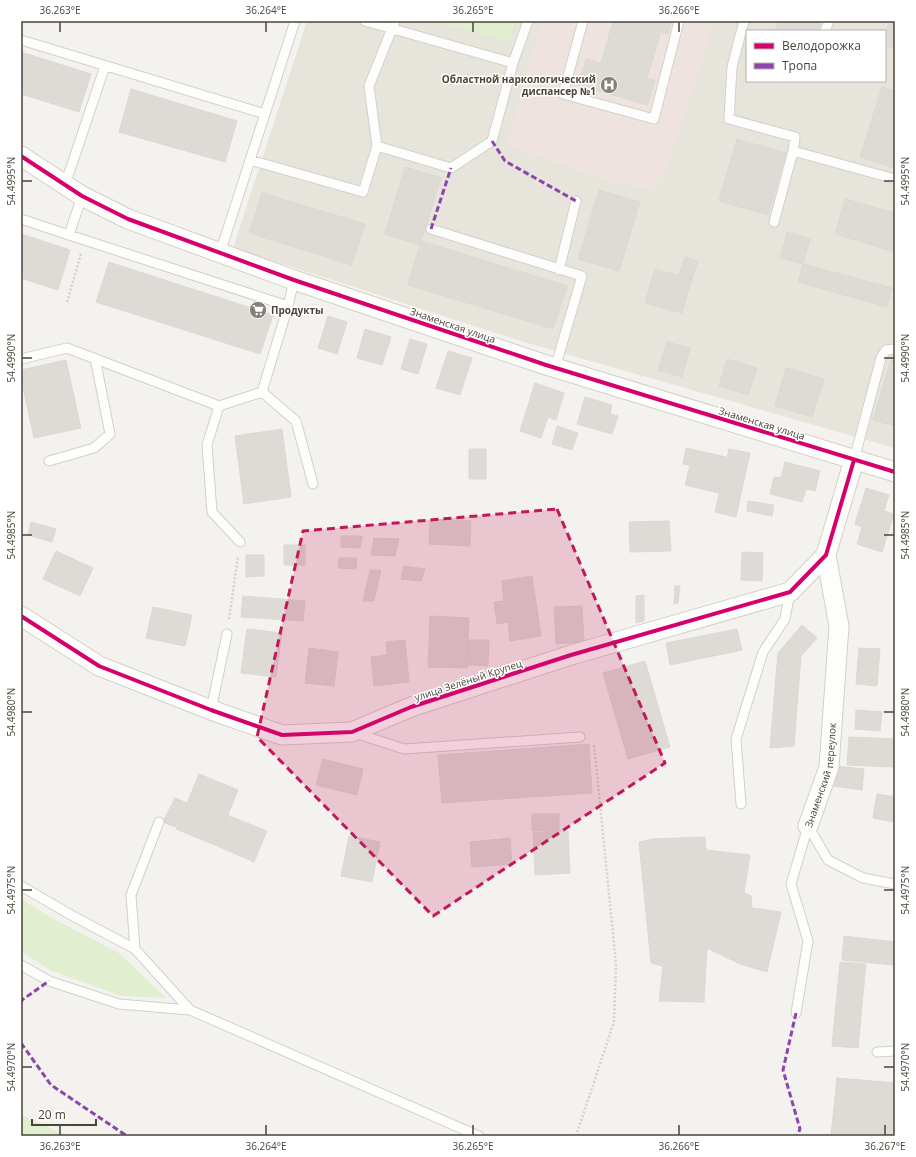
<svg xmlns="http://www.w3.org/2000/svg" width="916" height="1157" font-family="'Open Sans',sans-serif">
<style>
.residential{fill:#e7e4dc;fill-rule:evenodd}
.medical{fill:#eee3df}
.green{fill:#e1eecf}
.building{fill:#dedbd6;stroke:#dcd9d4}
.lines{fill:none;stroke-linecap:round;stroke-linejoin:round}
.lane-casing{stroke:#d2d0cb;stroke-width:11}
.street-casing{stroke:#d2d0cb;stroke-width:21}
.path{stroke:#d3d2cc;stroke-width:2.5;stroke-dasharray:2 2;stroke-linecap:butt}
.lane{stroke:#fdfdfc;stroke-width:9}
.street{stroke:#fdfdfc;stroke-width:19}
.quiet{stroke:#8e44ad;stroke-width:3;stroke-dasharray:6 3;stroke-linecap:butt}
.cycleway-casing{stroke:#fff;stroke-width:6}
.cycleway{stroke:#d6006c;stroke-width:4}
.marked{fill:#c2185b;fill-opacity:0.2;stroke:#c2185b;stroke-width:3;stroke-dasharray:8 5;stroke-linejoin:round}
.ticks{fill:none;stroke:#4b4439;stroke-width:1.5}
.labels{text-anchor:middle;stroke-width:3;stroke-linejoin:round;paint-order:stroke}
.poi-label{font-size:10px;font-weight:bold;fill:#4b4439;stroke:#fff;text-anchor:end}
.street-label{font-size:10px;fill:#4b4439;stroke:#fff}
.neatline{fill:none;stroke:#4b4439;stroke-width:1.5}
.ticks-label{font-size:10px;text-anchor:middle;fill:#4b4439}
</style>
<rect width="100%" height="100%" fill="#f4f2ee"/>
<path class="residential" d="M307 21H895V448L524 342 233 248ZM747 31H885V81H747Z"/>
<path class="medical" d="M543 21H715L665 174 651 188 620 185 507 146 533 47Z"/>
<path class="green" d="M434 21H516L509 42Z
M21 899 52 918 119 953 166 998 122 996 52 971 21 952Z
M21 1115 66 1135 71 1136H21Z"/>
<path class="building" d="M613 21H672L668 34 661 32 647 78 655 80 648 105 578 85 586 59 601 63Z
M778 21H821L818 31H775Z
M890 21H895V48L885 45V36Z
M21 52 91 74 79 112 21 94Z
M882 87 895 91V168L860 157Z
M131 89 237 121 225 162 119 132Z
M737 139 786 153 768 215 719 201Z
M405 167 441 178 420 245 385 234Z
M599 190 640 202 619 271 578 259Z
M262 193 365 224 352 265 249 233Z
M845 199 895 213V252L835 234Z
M787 232 810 239 803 264 780 258Z
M21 234 70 250 58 290 21 278Z
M421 241 567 286 553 329 408 285Z
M685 257 698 261 692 279 679 275Z
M109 262 273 315 260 354 96 302Z
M803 264 892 288 887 307 798 282Z
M655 269 692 279 682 313 645 303Z
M328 316 347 322 337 354 318 348Z
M365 329 391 337 382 365 357 358Z
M410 339 427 344 418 374 401 369Z
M667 342 690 348 682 377 658 370Z
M448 351 472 358 460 395 436 388Z
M727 359 757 368 748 395 719 386Z
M66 360 81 428 34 438 21 379V370Z
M891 360 895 361V426L873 420Z
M786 368 824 379 812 417 775 406Z
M535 383 564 393 556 420 548 417 541 438 520 431Z
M585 397 612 405 610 414 618 416 612 434 577 424Z
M557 426 578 433 572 450 552 444Z
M282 429 291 497 244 504 235 436Z
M686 448 726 457 719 493 685 485 690 465 683 464Z
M469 449H486V479H469Z
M729 449 750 453 736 517 715 512Z
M785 462 820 471 815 491 806 489 802 502 770 494 774 477 781 478Z
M866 488 889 495 884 511 894 514 882 552 857 544 862 527 855 524Z
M748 501 774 505 772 516 747 511Z
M430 519 471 521 470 546 429 544Z
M669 521 671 551 630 552 629 522Z
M31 522 56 529 52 542 28 535Z
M341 536H362L360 548 341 547Z
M374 538 399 539 395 556 371 555Z
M284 545H305V565H284Z
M56 551 93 568 80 596 43 579Z
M742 552 763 553 762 581 741 580Z
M246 555H264V576L246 577Z
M339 558H357L356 569 338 568Z
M404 566 425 569 421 581 401 579Z
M370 570H381L374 601H363Z
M532 576 541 636 510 641 508 622 497 624 494 602 504 601 502 581Z
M675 586H680L678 603 674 604Z
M644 595V621L636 623V596Z
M243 596 305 601 303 621 241 617Z
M582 606 584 642 556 644 554 607Z
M153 607 192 615 185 646 146 638Z
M430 616 469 618 467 668 428 667Z
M802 625 817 638 801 656 794 746 770 748 778 653Z
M247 629 282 633 276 677 241 673Z
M737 629 742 650 670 665 666 643Z
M405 640 409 682 374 686 371 657 387 655 386 642Z
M468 640H489L488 666 467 665Z
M309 648 338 652 334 686 305 683Z
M859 648 880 649 877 686 856 684Z
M645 661 670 747 628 759 603 673Z
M856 710 882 712 880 731 855 729Z
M849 737 895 739V767L847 765Z
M589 744 592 793 442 803 438 755Z
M323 759 363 769 357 795 316 785Z
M835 766 864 769 862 790 833 786Z
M199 774 238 790 227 817 188 801Z
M877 794 895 797V822L873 818Z
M175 798 187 803 175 827 163 822Z
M188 801 227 817 215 845 176 829Z
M532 814H559V831H532Z
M227 815 267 831 254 862 215 845Z
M568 831 570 873 535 875 533 833Z
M349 836 380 842 372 882 341 876Z
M705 837 706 850 750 855 744 893 751 896 752 908 781 912 767 972 740 964 707 948 704 1002 659 1001 663 966 651 963 639 842 653 839Z
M510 838 512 864 472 867 470 842Z
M844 936 895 942 894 965 842 960Z
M840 962 866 964 858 1048 832 1046Z
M837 1078 895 1083V1136H831Z"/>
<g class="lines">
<defs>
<path id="lane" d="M365 21 513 63
M583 21 563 94 654 119 679 21
M744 21 732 67 729 119 795 137 793 151
M825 31 829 21
M21 40 265 114
M377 146 451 168 492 141 513 63 528 21
M250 160 363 192 377 146 369 86 395 21
M65 185 105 66
M82 196 69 235 288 306
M21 219 69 235
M774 222 793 151 895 179
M431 229 582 276 555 368
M220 253 295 21
M559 270 576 201
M21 359 67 348 219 406 262 392 288 306 294 280
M262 392 296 421 313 484
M219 406 207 445 212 512 240 542
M854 460 881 358 886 350 895 349
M49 461 94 448 110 434 95 358
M211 710 227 634
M355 733 404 749 580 737
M741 804 736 739 763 652 785 619 790 592
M159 822 131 895 135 949 190 1010 479 1136
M808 826 828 860 863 878 895 884
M21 886 71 915 135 949
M21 965 49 981 119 1004 190 1010
M796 1013 808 941 791 884 808 826
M877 1052 895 1051"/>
<g id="street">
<path d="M21 156 82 196 128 219 294 280 546 365 895 472"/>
<path d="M21 616 99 666 211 710 282 735 352 732 411 707 571 655 790 592 826 555 854 460"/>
<path id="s1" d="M808 826 829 767 839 626 826 555"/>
</g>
</defs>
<use href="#lane" class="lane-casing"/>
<use href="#street" class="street-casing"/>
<path class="path" d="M67 302 81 254
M229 619 238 556
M576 1136 614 1022 616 964 594 744"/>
<use href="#lane" class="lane"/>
<use href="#street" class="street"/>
<path class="quiet" d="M492 141 505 161 576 201
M431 229 451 168
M21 1003 22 1000 49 981
M796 1013 783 1070 800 1129 797 1136
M21 1043 51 1085 127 1136"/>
<defs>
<path id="cycleway" d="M21 156 82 196 128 219 294 280 546 365 895 472
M21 616 99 666 211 710 282 735 352 732 411 707 571 655 790 592 826 555 854 460"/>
</defs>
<use href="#cycleway" class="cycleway-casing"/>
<use href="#cycleway" class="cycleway"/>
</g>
<path class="marked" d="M557 509 665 763 433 916 257 737 303 531Z"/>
<path class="ticks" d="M60 22V32M266 22V32M473 22V32M679 22V32M22 181H32M884 181H894M22 358H32M884 358H894M22 535H32M884 535H894M22 712H32M884 712H894M22 890H32M884 890H894M22 1067H32M884 1067H894M60 1125V1135M266 1125V1135M473 1125V1135M679 1125V1135M885 1125V1135"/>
<defs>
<symbol id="hospital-disc" viewBox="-11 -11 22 22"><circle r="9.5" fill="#868178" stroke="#fff"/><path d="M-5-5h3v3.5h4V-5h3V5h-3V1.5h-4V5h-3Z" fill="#fff"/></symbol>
<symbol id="supermarket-disc" viewBox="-11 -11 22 22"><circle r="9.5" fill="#868178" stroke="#fff"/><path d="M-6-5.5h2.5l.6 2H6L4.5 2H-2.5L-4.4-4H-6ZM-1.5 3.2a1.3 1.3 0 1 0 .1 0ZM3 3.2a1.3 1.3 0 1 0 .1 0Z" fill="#fff"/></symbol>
</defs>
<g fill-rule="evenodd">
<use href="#hospital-disc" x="599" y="75" width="20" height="20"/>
<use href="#supermarket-disc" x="248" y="300" width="20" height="20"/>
</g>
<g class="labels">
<g class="poi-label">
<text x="596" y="83">Областной наркологический<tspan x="596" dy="12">диспансер №1</tspan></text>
<text x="271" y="314" text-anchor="start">Продукты</text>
</g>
<g class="street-label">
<text transform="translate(453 325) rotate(19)" y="4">Знаменская улица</text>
<text transform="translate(762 423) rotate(17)" y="4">Знаменская улица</text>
<text transform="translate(468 680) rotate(-18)" y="4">улица Зелёный Крупец</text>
<text dy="4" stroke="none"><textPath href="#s1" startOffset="53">Знаменский переулок</textPath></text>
</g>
</g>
<rect width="916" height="1157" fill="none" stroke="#ffffff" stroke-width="44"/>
<rect x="746" y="30" width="140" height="52" fill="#ffffff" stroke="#b7b4b0"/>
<rect x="754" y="43" width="20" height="6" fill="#d6006c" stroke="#b7b4b0"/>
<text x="782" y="50" font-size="12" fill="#4b4439">Велодорожка</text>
<rect x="754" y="63" width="20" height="6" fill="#8e44ad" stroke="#b7b4b0"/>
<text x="782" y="70" font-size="12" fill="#4b4439">Тропа</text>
<path d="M32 1119v6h64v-6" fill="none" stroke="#4b4439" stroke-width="2"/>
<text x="38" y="1119" font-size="12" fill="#4b4439" stroke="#ffffff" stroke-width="3" paint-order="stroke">20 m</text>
<rect x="22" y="22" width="872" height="1113" class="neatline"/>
<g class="ticks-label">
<text x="60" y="14">36.263°E</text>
<text x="266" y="14">36.264°E</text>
<text x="473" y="14">36.265°E</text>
<text x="679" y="14">36.266°E</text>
<text transform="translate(11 181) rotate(-90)" y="4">54.4995°N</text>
<text transform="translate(905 181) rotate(-90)" y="4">54.4995°N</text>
<text transform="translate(11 358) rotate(-90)" y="4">54.4990°N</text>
<text transform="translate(905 358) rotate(-90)" y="4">54.4990°N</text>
<text transform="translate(11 535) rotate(-90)" y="4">54.4985°N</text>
<text transform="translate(905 535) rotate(-90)" y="4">54.4985°N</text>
<text transform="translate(11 712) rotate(-90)" y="4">54.4980°N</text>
<text transform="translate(905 712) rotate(-90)" y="4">54.4980°N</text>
<text transform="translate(11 890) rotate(-90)" y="4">54.4975°N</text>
<text transform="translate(905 890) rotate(-90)" y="4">54.4975°N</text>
<text transform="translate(11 1067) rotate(-90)" y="4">54.4970°N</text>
<text transform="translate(905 1067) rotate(-90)" y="4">54.4970°N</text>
<text x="60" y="1150">36.263°E</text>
<text x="266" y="1150">36.264°E</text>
<text x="473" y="1150">36.265°E</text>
<text x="679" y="1150">36.266°E</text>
<text x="885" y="1150">36.267°E</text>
</g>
</svg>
